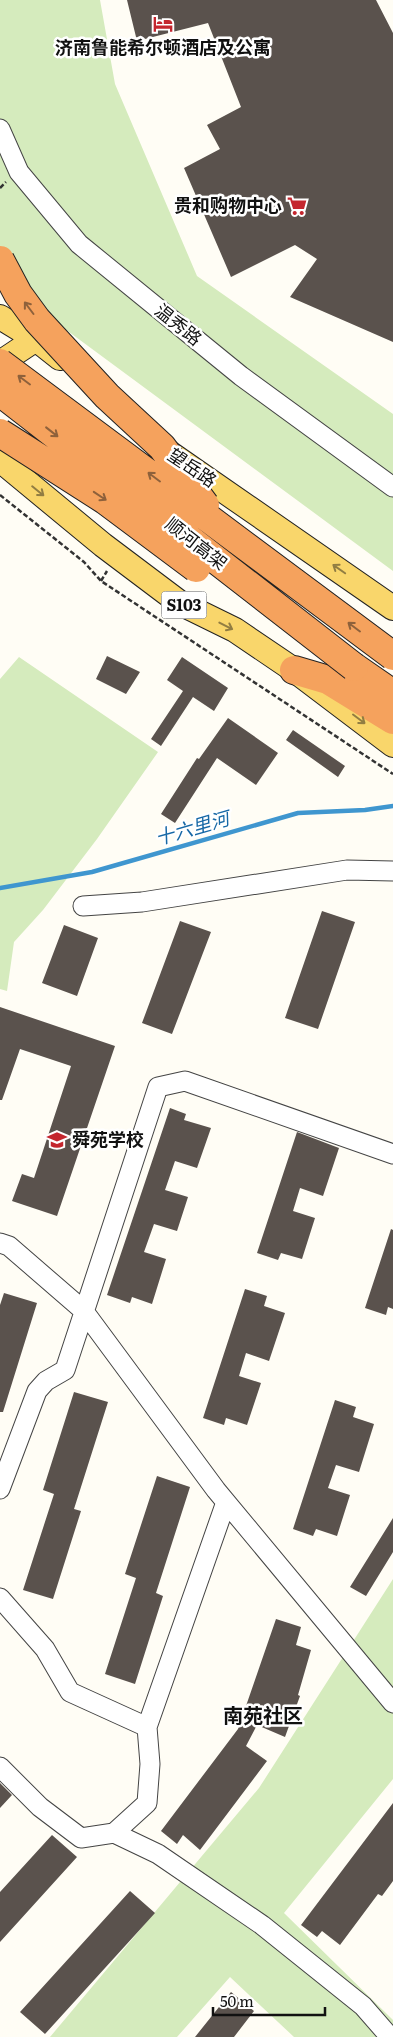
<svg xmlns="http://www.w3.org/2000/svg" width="393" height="2037" font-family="Literata,'Noto Sans SC',serif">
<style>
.green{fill:#d5ebbd}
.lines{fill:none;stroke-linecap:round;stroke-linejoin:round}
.stream{stroke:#3f96cf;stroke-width:4.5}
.building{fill:#5a524d}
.minor-casing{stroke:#444;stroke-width:21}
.major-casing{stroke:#222;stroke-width:26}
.highway-casing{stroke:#222;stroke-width:30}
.path{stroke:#333;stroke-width:2.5;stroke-dasharray:5 2.5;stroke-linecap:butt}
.minor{stroke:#fff;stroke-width:19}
.major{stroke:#f9d66b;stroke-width:24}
.highway{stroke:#f5a25d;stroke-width:28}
.highway-bridge-casing{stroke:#222;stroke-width:30;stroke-linecap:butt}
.highway-bridge{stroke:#f5a25d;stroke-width:28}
.oneway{stroke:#8e613b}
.oneway2{stroke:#917d42}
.labels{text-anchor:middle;stroke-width:5;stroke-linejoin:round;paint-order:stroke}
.shield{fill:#fff;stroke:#585858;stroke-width:1}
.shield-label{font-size:16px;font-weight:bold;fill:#111}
.poi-label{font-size:18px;font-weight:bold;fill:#111;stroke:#fff}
.street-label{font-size:18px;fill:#111;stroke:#fff}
.water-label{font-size:19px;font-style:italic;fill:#1768a6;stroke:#fff}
.quarter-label{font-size:20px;font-weight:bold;fill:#111;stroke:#fff}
</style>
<rect width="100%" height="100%" fill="#fffdf5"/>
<path class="green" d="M0 0H100L115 84 197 276 393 414V571L0 281Z
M19 657 158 752 97 839 43 910 14 942 7 991 0 989V679Z
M393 1579V1779L284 1913 393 2020V2037H294L230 1977 177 2037H50L259 1788Z"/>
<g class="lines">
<path class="stream" d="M0 888 92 872 298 813 365 810 393 806"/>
</g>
<path class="building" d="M127 0H376L393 33V342L290 297 317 259 295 245 231 277 184 168 220 149 207 125 241 107 208 23 137 41Z
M107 656 140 672 126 694 96 679Z
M182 657 228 688 214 711 193 697 161 746 151 739 183 691 167 680Z
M228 718 278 753 256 785 217 758 175 823 161 814 197 758 199 759Z
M293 730 345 766 338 777 286 740Z
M322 911 355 922 318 1029 285 1018Z
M180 921 211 932 172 1034 142 1023Z
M64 925 98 938 77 996 42 983Z
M0 1007 115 1046 57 1216 12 1201 22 1174 34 1178 71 1066 20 1049 2 1100H0Z
M170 1108 186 1114 184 1120 211 1128 197 1168 175 1161 165 1190 188 1197 177 1231 154 1224 144 1252 166 1259 152 1304 132 1297 130 1303 107 1295Z
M297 1132 339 1148 323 1196 300 1188 293 1211 315 1218 302 1259 281 1253 278 1260 257 1253Z
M391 1229 393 1230V1309L388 1307 386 1315 365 1308Z
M245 1289 267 1296 264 1306 285 1313 269 1361 246 1353 239 1376 261 1383 247 1425 226 1418 224 1425 203 1418Z
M4 1293 37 1303 3 1412H0V1305Z
M74 1392 108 1402 74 1509 81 1511 53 1599 23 1590 54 1494 43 1490Z
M335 1400 356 1407 353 1417 374 1424 359 1472 336 1465 328 1488 350 1495 337 1536 316 1529 313 1536 293 1529Z
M157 1476 190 1487 156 1593 163 1596 135 1684 105 1674 136 1578 125 1574Z
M393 1518V1552L366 1596 350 1587Z
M276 1619 301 1627 296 1645 311 1650 298 1695 300 1696 285 1737 257 1725 246 1746 267 1761 200 1850 183 1835 177 1844 161 1831 238 1729Z
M0 1783 12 1795 0 1808Z
M393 1803V1881L382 1896 378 1894 340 1945 322 1931 317 1937 301 1925Z
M52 1835 77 1857 0 1942V1892Z
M130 1891 155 1913 45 2034 20 2012Z
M231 1992 254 2011 234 2037H195Z"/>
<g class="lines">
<defs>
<path id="minor" d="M0 129 19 172 79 244 241 376 393 487
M83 906 142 902 347 870 393 871
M0 1243 9 1246 83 1310 216 1490 393 1703
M0 1489 37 1391 46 1381 65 1370 158 1087 185 1081 393 1154
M0 1598 45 1649 70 1692 147 1727 150 1764 147 1803 114 1833
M147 1727 226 1502
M0 1767 40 1807 81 1838 114 1833 158 1854 262 1925 363 2006 390 2037"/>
<path id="major" d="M0 317 36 339 60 358
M0 363 36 339
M168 452 393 608
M0 460 103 545 180 603 235 630 294 670 393 745"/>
<path id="highway" d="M354 667 393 694
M294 670 328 680 393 720"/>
</defs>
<use href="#minor" class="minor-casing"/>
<use href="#major" class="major-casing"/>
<use href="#highway" class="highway-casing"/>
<path class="path" d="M0 188 6 182
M0 495 84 562 101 581 393 774
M101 581 107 571"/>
<use href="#minor" class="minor"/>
<use href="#major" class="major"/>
<use href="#highway" class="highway"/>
<defs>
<path id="highway-bridge" d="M0 260 18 294 37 320 107 396 162 447 205 505
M0 363 393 656
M0 392 354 667
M0 433 105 500 196 568"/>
</defs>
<use href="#highway-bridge" class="highway-bridge-casing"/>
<use href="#highway-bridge" class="highway-bridge"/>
</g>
<defs><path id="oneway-shaft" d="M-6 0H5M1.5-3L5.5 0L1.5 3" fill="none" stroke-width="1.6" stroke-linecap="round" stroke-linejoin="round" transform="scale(1.25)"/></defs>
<g class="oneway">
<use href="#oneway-shaft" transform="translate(29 308) rotate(-127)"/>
<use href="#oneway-shaft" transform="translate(24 380) rotate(-143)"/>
<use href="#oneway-shaft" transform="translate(52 432) rotate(38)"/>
<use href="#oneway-shaft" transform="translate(154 477) rotate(-143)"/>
<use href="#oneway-shaft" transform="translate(100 496) rotate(34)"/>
<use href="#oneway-shaft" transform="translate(354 627) rotate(-143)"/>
</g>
<g class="oneway2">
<use href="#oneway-shaft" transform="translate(38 491) rotate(39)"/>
<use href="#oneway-shaft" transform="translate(339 569) rotate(-145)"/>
<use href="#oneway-shaft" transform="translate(226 626) rotate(27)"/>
<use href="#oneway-shaft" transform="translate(359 719) rotate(37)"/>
</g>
<defs>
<symbol id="hotel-bare" viewBox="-9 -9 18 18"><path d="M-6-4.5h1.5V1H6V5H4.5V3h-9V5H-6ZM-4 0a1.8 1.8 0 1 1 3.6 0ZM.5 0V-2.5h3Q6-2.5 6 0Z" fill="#c4262e" stroke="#fff" stroke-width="2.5" paint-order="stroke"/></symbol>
<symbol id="supermarket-bare" viewBox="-9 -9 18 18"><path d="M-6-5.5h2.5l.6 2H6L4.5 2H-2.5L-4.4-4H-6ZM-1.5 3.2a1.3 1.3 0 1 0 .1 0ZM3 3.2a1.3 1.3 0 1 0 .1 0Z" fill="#c4262e" stroke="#fff" stroke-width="2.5" paint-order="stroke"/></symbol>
<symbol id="school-bare" viewBox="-9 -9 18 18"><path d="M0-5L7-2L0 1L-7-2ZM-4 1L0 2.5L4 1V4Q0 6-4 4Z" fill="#c4262e" stroke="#fff" stroke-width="2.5" paint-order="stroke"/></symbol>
</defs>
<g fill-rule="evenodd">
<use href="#hotel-bare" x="149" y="10" width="28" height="28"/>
<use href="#supermarket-bare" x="283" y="192" width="28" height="28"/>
<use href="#school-bare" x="43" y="1126" width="28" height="28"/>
</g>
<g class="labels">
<rect class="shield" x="161.5" y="591.5" width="45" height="27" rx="4"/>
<g class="shield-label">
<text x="184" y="611">S103</text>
</g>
<g class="poi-label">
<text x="163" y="54">济南鲁能希尔顿酒店及公寓</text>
<text x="282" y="212" text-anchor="end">贵和购物中心</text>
<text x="72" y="1146" text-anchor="start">舜苑学校</text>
</g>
<g class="street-label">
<text transform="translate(178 325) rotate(39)" y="6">温秀路</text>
<text transform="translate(192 468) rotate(34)" y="6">望岳路</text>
<text transform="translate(196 544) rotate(38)" y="6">顺河高架</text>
</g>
<g class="water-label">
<text transform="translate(192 828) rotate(-16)" y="7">十六里河</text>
</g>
<g class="quarter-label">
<text x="263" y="1723">南苑社区</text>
</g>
</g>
<path d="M213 2007v8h112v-8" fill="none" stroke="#111111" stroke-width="2.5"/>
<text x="220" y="2007" font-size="15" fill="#111111" stroke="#ffffff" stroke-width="4" paint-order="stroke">50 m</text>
</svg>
